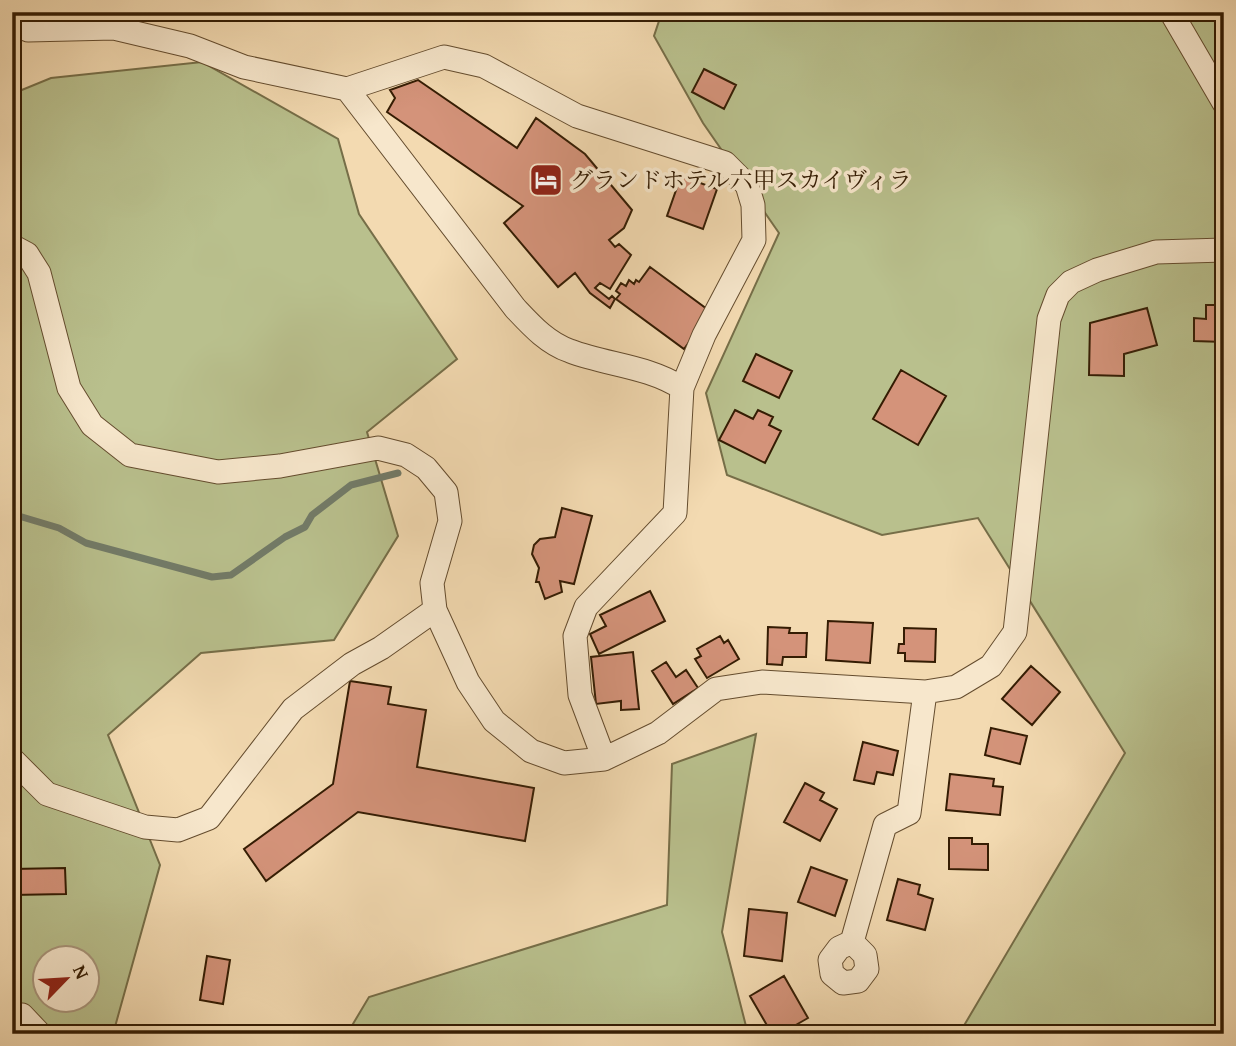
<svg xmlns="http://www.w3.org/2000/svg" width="1236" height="1046" font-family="'Gentium Book Plus','Noto Serif JP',serif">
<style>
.green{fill:#b9c08d;stroke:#766e48;stroke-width:2;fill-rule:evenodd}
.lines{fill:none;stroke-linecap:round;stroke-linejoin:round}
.stream{stroke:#727b68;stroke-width:7}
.building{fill:#d4937a;stroke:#341c03;stroke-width:2}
.minor-casing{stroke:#644c2e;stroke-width:25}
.minor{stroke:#f7e7cc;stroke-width:23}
.labels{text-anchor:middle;stroke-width:7;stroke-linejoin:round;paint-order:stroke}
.poi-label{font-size:23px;fill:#341c03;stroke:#f7e7cc;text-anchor:start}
</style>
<rect width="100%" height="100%" fill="#f3dab1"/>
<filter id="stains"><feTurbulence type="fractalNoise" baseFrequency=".00286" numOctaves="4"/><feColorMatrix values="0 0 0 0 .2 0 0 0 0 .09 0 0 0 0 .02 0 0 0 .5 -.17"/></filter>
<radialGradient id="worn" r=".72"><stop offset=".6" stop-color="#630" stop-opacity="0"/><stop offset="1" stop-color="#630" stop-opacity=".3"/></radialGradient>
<path class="green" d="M662 12H1224V1034H959L1125 753 978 518 882 535 727 475 706 393 779 233 703 123 654 36Z
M202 62 338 139 359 214 457 359 367 432 398 536 334 640 201 653 108 735 160 865 113 1034H12V94L51 78ZM46 958H88V1000H46Z
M756 734 722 932 748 1034H347L369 997 667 905 672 764Z"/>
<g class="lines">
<path class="stream" d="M12 514 59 528 86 543 212 577 231 575 285 537 305 527 312 515 351 485 398 473"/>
</g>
<path class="building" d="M704 69 736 85 724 109 692 92Z
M418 80 517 148 536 118 585 154 632 210 624 228 609 240 615 247 619 244 631 255 610 289 600 283 595 288 609 299 612 296 615 299 610 308 590 293 575 273 558 287 504 223 523 206 387 112 395 98 390 90Z
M681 176 717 189 703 229 667 216Z
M650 267 711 312 684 349 616 299 620 294 616 291 621 283 626 286 629 280 634 284 636 280 639 282Z
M1222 297 1224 342 1194 341V318L1206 319V305H1222Z
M1147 308 1157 345 1124 354V376L1089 375 1090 323Z
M756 354 792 371 779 398 743 381Z
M901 370 946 396 918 445 873 419Z
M735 410 753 419 758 410 773 417 769 425 781 431 765 463 719 440Z
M562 508 592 516 574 584 560 581 562 592 545 599 539 582H536L539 568 532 554 534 545 540 539 555 537Z
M650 591 665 621 599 654 590 634 606 626 600 615Z
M828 621 873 623 870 663 826 660Z
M768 627 790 628 789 633H807L806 657H783L782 665 767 664Z
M904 628 936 629 935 662 905 661V653H898L899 644H904Z
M720 636 724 643 728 640 739 659 707 678 695 659 701 656 697 649Z
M633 652 639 709 621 710V701L596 704 591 657Z
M666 662 676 677 686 670 698 688 673 704 652 671Z
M1031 666 1060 692 1032 725 1002 699Z
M350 681 391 687 388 704 426 710 417 767 534 788 525 841 358 812 266 881 244 849 333 784Z
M991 728 1027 736 1020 764 985 755Z
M863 742 898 751 893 775 877 772 874 784 854 780Z
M950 774 994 779 993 786 1003 787 1000 815 946 810Z
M805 783 824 793 820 800 837 809 820 841 784 822Z
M949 838H972V844H988V870L949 869Z
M811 867 847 880 835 916 798 902Z
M65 868 66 894 12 895V869Z
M898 879 920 885 918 894 933 899 925 930 887 920Z
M749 909 787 913 782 961 744 956Z
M207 956 230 960 223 1004 200 1000Z
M784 976 808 1018 780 1034H772L750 996Z"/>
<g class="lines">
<defs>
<path id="minor" d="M1171 12 1224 103
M12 22 28 30 114 28 190 46 244 67 347 89 444 57 484 66 577 116 725 163 747 185 753 205 754 240 704 335 682 388 675 513 586 607 575 636 580 695 604 759
M347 89 515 308C531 325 547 343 570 351 607 365 648 366 682 388
M12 246 27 254 39 273 69 388 92 425 130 455 218 472 280 466 378 448 406 455 426 468 446 492 450 521 432 583 435 610 468 682 494 721 531 751 564 763 604 759 658 733 716 689 762 682 925 692 956 687 991 666 1015 632 1049 319 1058 295 1071 282 1097 270 1156 252 1224 250
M12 759 47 794 145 827 178 830 209 818 293 709 352 664 381 648 435 610
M852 942 865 955 867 969 858 981 843 983 832 974 830 960 839 948 852 942 885 825 909 813 925 692
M12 1018 22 1015 40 1034"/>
</defs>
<use href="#minor" class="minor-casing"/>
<use href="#minor" class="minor"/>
</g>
<defs>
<symbol id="hotel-square" viewBox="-11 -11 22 22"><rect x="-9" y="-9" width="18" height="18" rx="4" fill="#8f2418" stroke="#f7e7cc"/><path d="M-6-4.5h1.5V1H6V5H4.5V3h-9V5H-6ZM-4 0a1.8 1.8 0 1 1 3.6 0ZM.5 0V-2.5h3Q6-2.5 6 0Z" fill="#fff"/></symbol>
</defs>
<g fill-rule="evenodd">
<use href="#hotel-square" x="527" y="161" width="38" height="38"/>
</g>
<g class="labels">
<g class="poi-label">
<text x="570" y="188">グランドホテル六甲スカイヴィラ</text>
</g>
</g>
<rect width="1236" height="1046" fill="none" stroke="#f3dab1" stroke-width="42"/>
<rect x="14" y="14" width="1208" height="1018" fill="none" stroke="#341c03" stroke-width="3.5"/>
<rect x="21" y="21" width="1194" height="1004" fill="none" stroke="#341c03" stroke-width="2"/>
<g transform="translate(66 979) rotate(65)"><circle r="33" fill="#f7e7cc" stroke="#a9967c" stroke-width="2"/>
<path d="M0-5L12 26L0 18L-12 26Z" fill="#8f2418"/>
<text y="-10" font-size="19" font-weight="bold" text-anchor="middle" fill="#341c03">N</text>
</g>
<rect width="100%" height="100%" filter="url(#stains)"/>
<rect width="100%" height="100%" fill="url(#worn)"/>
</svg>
